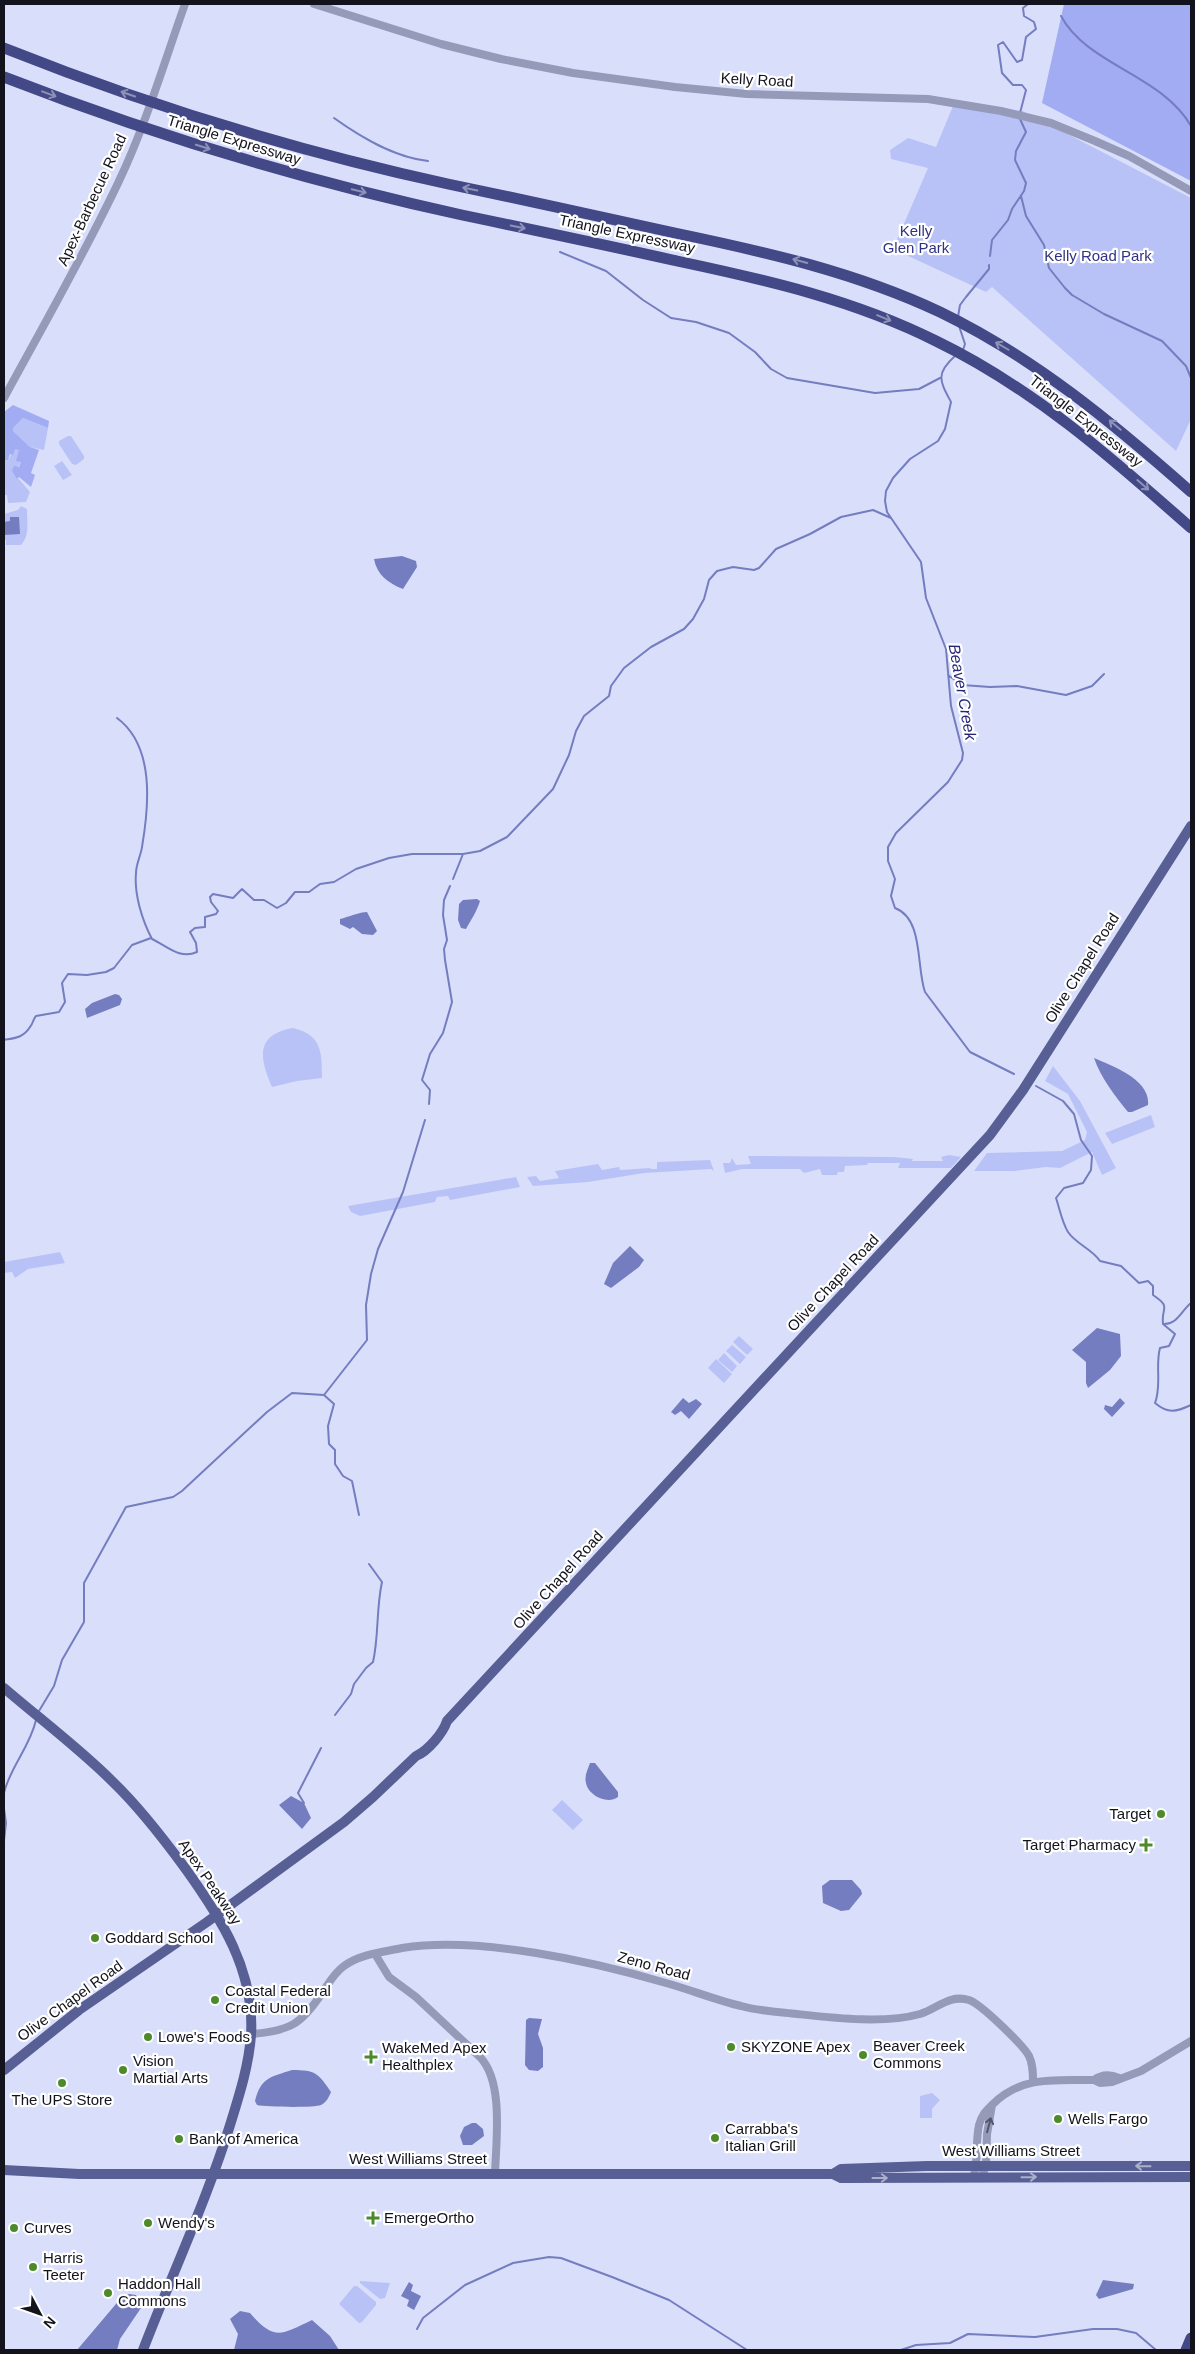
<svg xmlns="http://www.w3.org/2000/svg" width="1195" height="2354" font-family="Arial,sans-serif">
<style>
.green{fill:#b9c2f6}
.forest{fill:#a1acf2}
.water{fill:#747dbf}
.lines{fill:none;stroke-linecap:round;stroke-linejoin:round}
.stream{stroke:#747dbf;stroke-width:2}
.minor{stroke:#959ab9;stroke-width:8}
.major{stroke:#575f95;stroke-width:10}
.highway{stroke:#434987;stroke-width:11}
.oneway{stroke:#8e92b7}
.oneway2{stroke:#54566b}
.oneway3{stroke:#abafca}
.poi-dot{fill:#4d8a2a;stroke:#fff;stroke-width:2}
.labels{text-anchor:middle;stroke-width:4.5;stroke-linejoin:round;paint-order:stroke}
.street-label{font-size:15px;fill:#12131d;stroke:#fff}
.park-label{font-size:15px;fill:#313382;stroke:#fff}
.poi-label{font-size:15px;fill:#12131d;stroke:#fff;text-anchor:start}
.water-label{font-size:16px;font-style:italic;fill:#282776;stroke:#fff}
</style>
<rect width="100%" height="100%" fill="#d9dffb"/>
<path class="green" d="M953 106 995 107 1023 111 1191 198V419L1176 451 992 287 986 292 893 249 928 168 891 159 890 150 908 138 936 147Z
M23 418 48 428 44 450 30 447 13 431V428Z
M68 436H71L84 456V459L76 465 72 464 59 444V441Z
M15 448 20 450C21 461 23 465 12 471L30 492 26 502 8 503 7 495H4V461L8 460Z
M62 461 72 475 63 480 54 466Z
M21 506 27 509C27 521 30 536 21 545H6V540H4V514L18 510Z
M293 1028C322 1035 322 1052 322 1078L297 1081 272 1087C260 1059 254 1035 293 1028Z
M1053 1066 1080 1101 1116 1168 1102 1175 1092 1152 1060 1168 1046 1167 1015 1171H974L987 1153 1062 1151 1085 1140 1087 1132 1068 1094 1045 1081Z
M1151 1115 1155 1127 1112 1144 1105 1133Z
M949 1155 961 1157 951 1168H898L900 1163H868L867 1165 845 1166 844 1172H838L837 1175H822L820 1169 804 1173 800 1169H742L725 1173 723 1163H730L732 1158 736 1165 751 1164 748 1156 894 1157 913 1159 912 1161H943L941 1157Z
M710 1160 714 1171 711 1169 644 1173 588 1182 533 1186 527 1177 536 1176 540 1181 559 1178 555 1171 598 1164 602 1170 619 1167 620 1170 650 1168 651 1169H657V1162Z
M516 1177 520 1187 450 1200 448 1196 437 1197 435 1202 360 1216 351 1212 348 1206Z
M60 1252 65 1263 28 1269 15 1278 12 1272 4 1273V1262Z
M739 1336 753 1349 747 1355 733 1342Z
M732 1345 746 1357 740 1364 726 1351Z
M724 1353 737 1366 732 1372 718 1360Z
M716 1359 732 1374 724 1383 708 1368Z
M562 1800 583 1820 573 1830 552 1810Z
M932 2093 940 2100 932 2109V2118H920V2096Z
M360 2281 390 2283 385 2298 380 2299 360 2283Z
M354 2286H357L376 2302V2305L362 2322 359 2323 339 2304Z"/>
<path class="forest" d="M1064 4H1191V181L1042 103Z
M13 405 49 421 48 428 23 418 13 428V431L30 447 39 450 31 473 35 475 31 487 19 477 17 479 12 471 14 466 19 467 21 462 16 461 19 450 15 449 13 455 10 454 8 460 4 461V412Z"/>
<path class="water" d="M10 517H19L20 534 4 535V522L10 521Z
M402 556 416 561 417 567 403 589C388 583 377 575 374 559Z
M477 899 480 901C477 911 471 920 466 929L461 928 458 920 459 904 463 900Z
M367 912 377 931 373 935 362 934 353 927 350 929 340 924V919C348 917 360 912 367 912Z
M115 994 119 995 122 999 120 1005 87 1018 85 1009 92 1003Z
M1094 1058C1113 1066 1151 1080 1148 1105L1132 1112H1128C1115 1096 1101 1078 1094 1058Z
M630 1246 644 1260 639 1267 611 1288 604 1284 613 1263Z
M1097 1328 1120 1334 1121 1356 1110 1370 1088 1388 1086 1383V1362L1072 1350Z
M683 1398 689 1403 696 1399 702 1404 689 1419 681 1411 675 1415 671 1412Z
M1120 1398 1125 1403 1112 1417 1104 1409 1105 1405 1112 1407Z
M590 1763H595L618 1792V1797C607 1805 588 1795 586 1783 584 1776 588 1769 590 1763Z
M291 1796 304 1803 311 1818 302 1829 279 1805Z
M830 1880H852L861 1890 862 1894 849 1910 841 1911 823 1903 822 1886Z
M529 2018 542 2019 538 2034 543 2048V2067L538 2071 529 2070 525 2065 526 2020Z
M292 2070C316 2070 318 2073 331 2092 329 2097 326 2103 321 2105 314 2108 265 2107 257 2105L255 2101C261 2077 271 2077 292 2070Z
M472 2123H476L483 2129 484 2136 472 2145H463L460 2136 464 2127Z
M1103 2280 1134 2284 1133 2289 1099 2299 1096 2295Z
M409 2282 413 2285 411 2291 421 2296 414 2310 407 2306 409 2300 401 2296Z
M129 2294 136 2295 141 2308 120 2339 117 2350H77L121 2298Z
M240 2311 250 2313C274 2341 281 2335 312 2320L330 2336 339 2350H234L238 2334 230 2319Z"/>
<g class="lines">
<path class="stream" d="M1061 16C1087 65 1162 75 1191 126
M1020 113 1026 90 1022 85H1013L1002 73 998 45 1003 42 1017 62 1022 60 1026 37 1036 29 1034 22 1024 16 1023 8 1028 4
M334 118C362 138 394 157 428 161
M1021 196 1026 216 1044 245 1049 268 1065 288 1072 295 1104 314 1162 341 1186 366 1191 378
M560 252 606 271 643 300 671 318 696 322 729 333 755 352 771 369 787 378 875 393 919 389 940 378
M990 256 992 240 1008 220 1012 209 1024 191 1026 183 1015 160 1016 151 1026 132 1020 119
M958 317 960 305 966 297 989 269V265
M959 326 965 344 963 350
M955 356C935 374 940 381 951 402L945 429 938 441 910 459 893 478 886 491 885 501 887 512 921 562 926 598 946 649 951 706 963 753 962 760 948 782 896 833 888 847V861L895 879 891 896 895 908C924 919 916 967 925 992L970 1052 1014 1074
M948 675 962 685 990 687 1017 686 1066 695 1092 686 1104 674
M117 718C155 746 149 806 142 847 141 855 136 864 136 873 134 894 142 920 152 939 167 946 180 960 197 952L196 943 190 932 195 928 205 927V917L216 914 218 911 211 902 210 897 213 894 233 898 242 889 254 900H264L277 908 286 903 295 892H309L320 884 334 882 356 869 389 858 412 854H463L480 851 507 837 553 789 569 755 576 731 584 716 609 696 611 686 624 668 651 647 684 629 693 619 704 599 709 580 717 571 733 567 754 570 759 568 776 549 810 534 841 517 873 510 891 518
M453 879 463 854
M4 1040C15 1038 23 1038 30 1027 33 1024 33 1019 36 1016L59 1012 65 1002 62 983 68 974 87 975 106 972 114 968 132 945 151 938
M1036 1086 1063 1101 1074 1114 1081 1140 1092 1156 1091 1170 1083 1183 1064 1188 1056 1198C1060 1210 1062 1222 1068 1232 1076 1244 1092 1249 1100 1261L1121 1266 1139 1283 1148 1281 1153 1286V1295C1172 1308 1161 1306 1163 1324L1175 1334 1169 1346 1160 1348C1155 1366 1162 1385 1155 1403 1168 1414 1176 1412 1191 1405
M429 1104 430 1090 422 1080 430 1054 443 1033 452 1002 445 960 444 949 447 940 443 915 444 900 450 886
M1163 1324C1177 1325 1181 1311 1191 1303
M324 1395 367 1340 366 1305 371 1274 378 1249 403 1192 425 1120
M39 1711 54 1686 62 1660 84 1622V1583L126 1507 173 1497 182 1491 267 1412 292 1393 324 1395 334 1404 328 1426 329 1444 335 1450V1464L343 1476 352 1481 359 1515
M335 1715 351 1694 354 1684 366 1668 373 1662C379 1636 376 1609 382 1582L369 1564
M4 1793C10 1767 30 1747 36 1720
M304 1803 298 1793 321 1748
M4 1809 6 1823 4 1841
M417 2329 423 2318 465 2285 513 2263 549 2257 561 2258 612 2277 669 2300 747 2350
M901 2350 916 2345 950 2343 968 2334 1035 2337 1093 2329H1117L1136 2333 1156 2350"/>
<path class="minor" d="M314 4 441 44 501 59 573 73 675 87 747 94 928 99 1001 111 1051 123 1095 141 1129 156 1191 191
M4 398C43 326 84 255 119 181 146 124 164 63 185 4
M375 1954 389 1977 416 1997 480 2057C504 2082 496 2141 495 2174
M251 2034C289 2031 301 2025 322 1993 329 1983 334 1973 344 1966 360 1954 383 1952 402 1948 479 1936 591 1961 666 1983 691 1990 716 2000 741 2006 759 2011 779 2012 797 2014 834 2018 885 2024 920 2014 937 2009 949 1994 969 2000 981 2004 1023 2045 1029 2056 1033 2064 1033 2073 1033 2082
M1094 2080C1102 2074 1110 2074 1119 2078
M973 2178C979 2161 975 2143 979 2125 982 2114 986 2111 993 2104 1022 2075 1056 2081 1094 2080L1100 2083 1112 2082 1141 2071 1191 2041
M981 2178 986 2166 987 2134 992 2105"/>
<path class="major" d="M4 1688C40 1719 79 1748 113 1782 140 1808 163 1838 185 1868 221 1918 255 1971 251 2035 249 2064 240 2093 231 2122 207 2200 172 2274 143 2350
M4 2070 79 2010 207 1922 344 1822 373 1797 416 1756C428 1751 443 1733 447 1721L990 1135 1023 1090 1191 826
M4 2170 79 2174H833L841 2169 927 2166H1191
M833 2174 841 2178 1191 2177"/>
<path class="highway" d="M4 48C147 105 296 151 448 184 524 200 599 216 675 233 766 252 855 272 940 312 1035 358 1113 423 1191 492
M4 77C153 135 306 181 462 215 534 230 606 245 677 261 767 280 854 300 936 341 1033 388 1111 457 1191 528
M1186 2350 1191 2338"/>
</g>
<defs><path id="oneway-shaft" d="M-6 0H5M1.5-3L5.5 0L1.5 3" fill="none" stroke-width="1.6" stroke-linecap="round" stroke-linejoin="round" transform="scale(1.25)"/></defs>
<g class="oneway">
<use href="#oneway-shaft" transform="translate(49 94) rotate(20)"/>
<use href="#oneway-shaft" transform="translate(128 94) rotate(-161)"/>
<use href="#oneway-shaft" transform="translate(203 147) rotate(17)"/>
<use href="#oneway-shaft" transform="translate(470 189) rotate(-168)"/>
<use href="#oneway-shaft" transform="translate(359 191) rotate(14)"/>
<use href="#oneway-shaft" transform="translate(518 227) rotate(12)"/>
<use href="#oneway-shaft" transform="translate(800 261) rotate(-165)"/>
<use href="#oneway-shaft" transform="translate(884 318) rotate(22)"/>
<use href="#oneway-shaft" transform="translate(1002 346) rotate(-150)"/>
<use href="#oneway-shaft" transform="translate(1115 425) rotate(-140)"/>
<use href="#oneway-shaft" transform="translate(1143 485) rotate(41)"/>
</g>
<use class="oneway2" href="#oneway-shaft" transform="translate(989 2125) rotate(-75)"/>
<g class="oneway3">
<use href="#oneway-shaft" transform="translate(1143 2166) rotate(-179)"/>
<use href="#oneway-shaft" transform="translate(1029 2177) rotate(-1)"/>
<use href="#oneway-shaft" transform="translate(880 2178)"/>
</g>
<g class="poi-dot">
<circle cx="1161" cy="1814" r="5"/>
<path d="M1143.5 1837.5h5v5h5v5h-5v5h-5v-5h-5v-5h5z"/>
<circle cx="95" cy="1938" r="5"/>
<circle cx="215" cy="2000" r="5"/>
<circle cx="148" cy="2037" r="5"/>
<circle cx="731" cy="2047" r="5"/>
<circle cx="863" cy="2055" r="5"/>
<path d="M368.5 2049.5h5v5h5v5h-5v5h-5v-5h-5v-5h5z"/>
<circle cx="123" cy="2070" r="5"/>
<circle cx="62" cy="2083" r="5"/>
<circle cx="1058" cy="2119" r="5"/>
<circle cx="715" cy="2138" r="5"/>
<circle cx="179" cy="2139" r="5"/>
<path d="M370.5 2210.5h5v5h5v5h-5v5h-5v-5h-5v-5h5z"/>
<circle cx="148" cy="2223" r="5"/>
<circle cx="14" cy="2228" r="5"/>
<circle cx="33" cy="2267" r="5"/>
<circle cx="108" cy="2293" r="5"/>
</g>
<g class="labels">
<g class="street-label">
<text transform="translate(757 80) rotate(3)" y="5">Kelly Road</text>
<text transform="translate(234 140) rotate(17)" y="5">Triangle Expressway</text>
<text transform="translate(92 200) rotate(-65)" y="5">Apex-Barbecue Road</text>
<text transform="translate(627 234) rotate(12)" y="5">Triangle Expressway</text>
<text transform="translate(1086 421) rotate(38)" y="5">Triangle Expressway</text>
<text transform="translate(1082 968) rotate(-58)" y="5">Olive Chapel Road</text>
<text transform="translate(833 1283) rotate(-47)" y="5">Olive Chapel Road</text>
<text transform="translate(558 1580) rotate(-48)" y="5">Olive Chapel Road</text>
<text transform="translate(210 1882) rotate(56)" y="5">Apex Peakway</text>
<text transform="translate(654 1966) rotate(15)" y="5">Zeno Road</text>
<text transform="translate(70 2001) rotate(-36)" y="5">Olive Chapel Road</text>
<text x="1011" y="2156">West Williams Street</text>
<text x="418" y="2164">West Williams Street</text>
</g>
<g class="park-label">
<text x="916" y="236">Kelly<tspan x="916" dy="17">Glen Park</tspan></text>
<text x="1098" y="261">Kelly Road Park</text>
</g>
<g class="poi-label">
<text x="1151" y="1819" text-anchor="end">Target</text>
<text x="1136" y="1850" text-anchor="end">Target Pharmacy</text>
<text x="105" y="1943">Goddard School</text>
<text x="225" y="1996">Coastal Federal<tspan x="225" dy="17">Credit Union</tspan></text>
<text x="158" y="2042">Lowe's Foods</text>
<text x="873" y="2051">Beaver Creek<tspan x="873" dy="17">Commons</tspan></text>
<text x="741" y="2052">SKYZONE Apex</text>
<text x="382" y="2053">WakeMed Apex<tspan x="382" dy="17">Healthplex</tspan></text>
<text x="133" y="2066">Vision<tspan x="133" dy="17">Martial Arts</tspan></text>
<text x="62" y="2105" text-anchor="middle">The UPS Store</text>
<text x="1068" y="2124">Wells Fargo</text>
<text x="725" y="2134">Carrabba's<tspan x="725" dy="17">Italian Grill</tspan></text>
<text x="189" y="2144">Bank of America</text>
<text x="384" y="2223">EmergeOrtho</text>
<text x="158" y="2228">Wendy's</text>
<text x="24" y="2233">Curves</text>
<text x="43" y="2263">Harris<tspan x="43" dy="17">Teeter</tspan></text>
<text x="118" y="2289">Haddon Hall<tspan x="118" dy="17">Commons</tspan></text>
</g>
<g class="water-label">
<text transform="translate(963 692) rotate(80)" y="6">Beaver Creek</text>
</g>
</g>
<rect width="1195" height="2354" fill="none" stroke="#12131d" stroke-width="10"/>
<g transform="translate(40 2314) rotate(131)" stroke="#ffffff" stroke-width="4" paint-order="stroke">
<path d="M0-4L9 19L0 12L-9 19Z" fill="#12131d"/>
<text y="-8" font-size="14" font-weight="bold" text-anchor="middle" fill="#12131d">N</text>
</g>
</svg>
